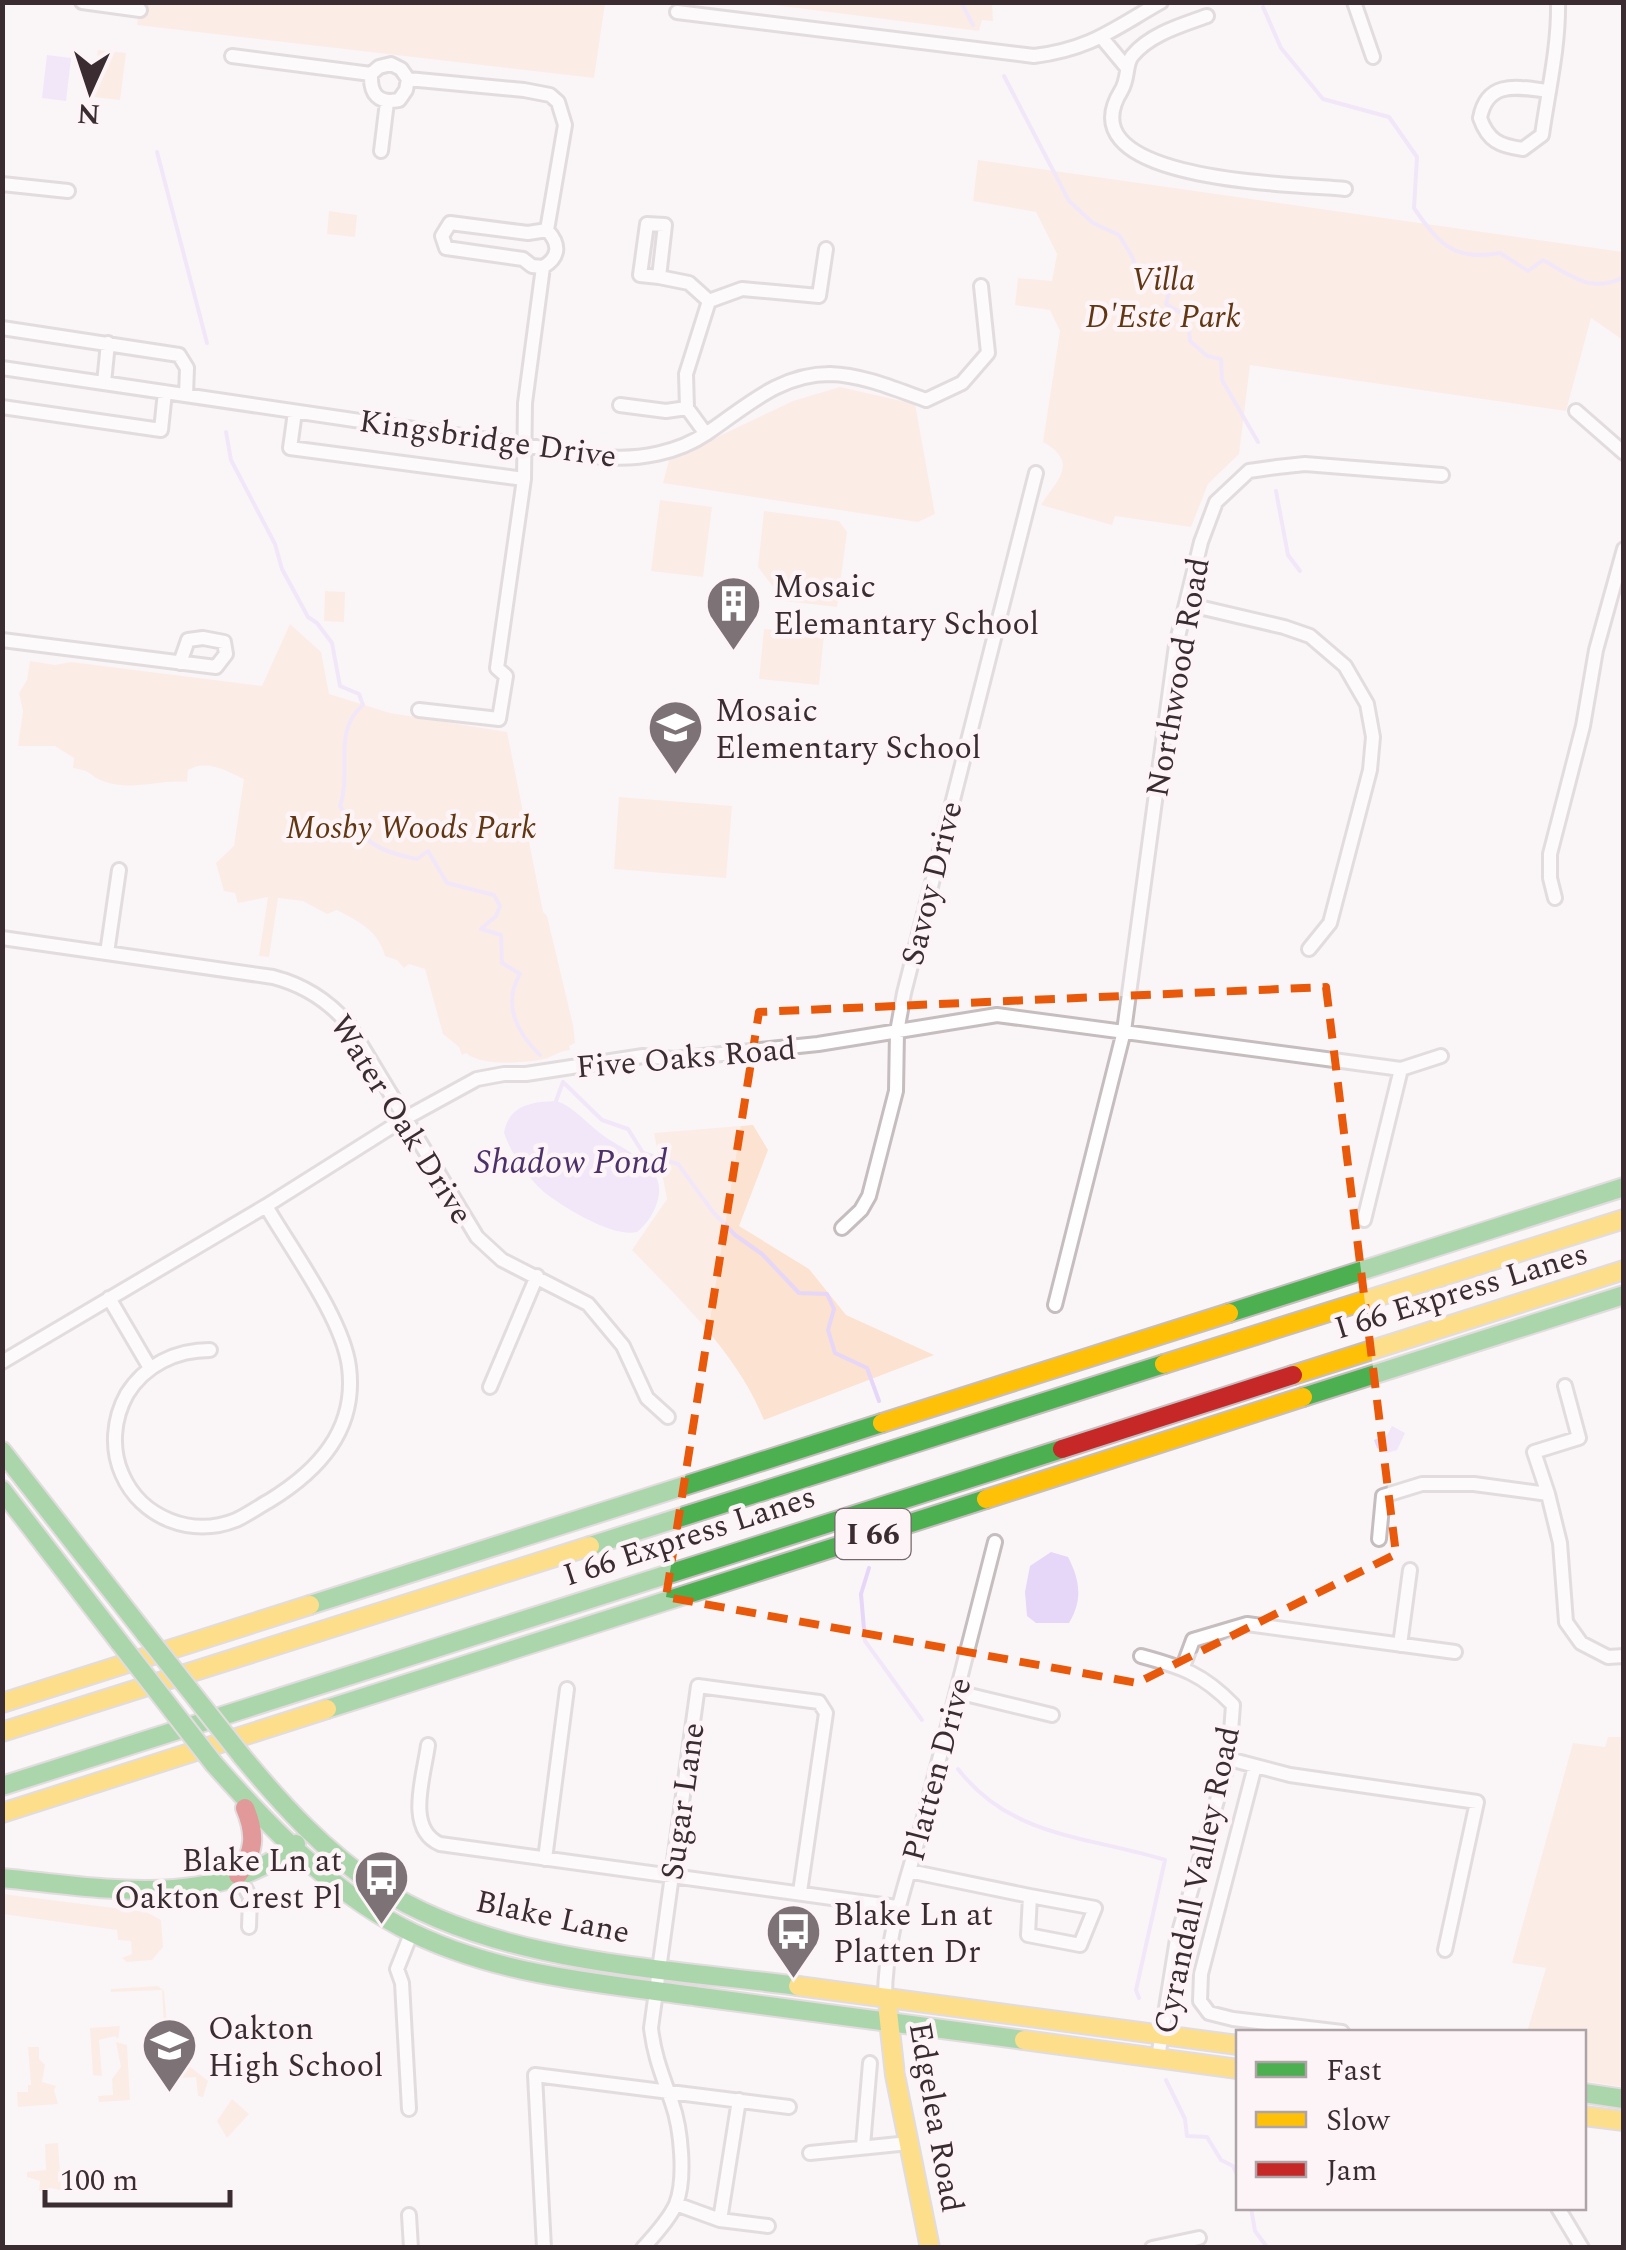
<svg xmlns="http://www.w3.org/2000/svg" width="1626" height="2250" font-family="Spectral,serif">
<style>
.green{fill:#fce2d0}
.water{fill:#e6d6f8}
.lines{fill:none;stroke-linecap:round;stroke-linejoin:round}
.stream{stroke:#e6d6f8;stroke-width:4}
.street-casing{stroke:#c6bdbf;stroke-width:18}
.fast-casing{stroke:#c6bdbf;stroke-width:22}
.slow-casing{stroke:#c6bdbf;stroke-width:22}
.jam-casing{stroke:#c6bdbf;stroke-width:22}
.street{stroke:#fefefe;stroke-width:12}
.fast{stroke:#4caf50;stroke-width:18}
.slow{stroke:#ffc107;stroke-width:18}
.jam{stroke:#c62828;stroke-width:18}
.fast-bridge-casing{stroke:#c6bdbf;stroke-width:22;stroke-linecap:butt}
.fast-bridge{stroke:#4caf50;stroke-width:18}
.marked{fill:none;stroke:#e8590c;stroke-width:8;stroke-dasharray:20 12;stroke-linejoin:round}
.labels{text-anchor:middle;stroke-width:9;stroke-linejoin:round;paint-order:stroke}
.shield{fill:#fcf4f6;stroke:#74686b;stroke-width:2.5}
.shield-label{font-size:30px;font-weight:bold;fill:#3a2c30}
.park-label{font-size:32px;font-style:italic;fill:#613612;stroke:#fcf4f6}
.street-label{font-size:32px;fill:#3a2c30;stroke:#fcf4f6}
.poi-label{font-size:32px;fill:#3a2c30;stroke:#fcf4f6;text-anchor:start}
.water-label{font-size:35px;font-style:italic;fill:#4b3069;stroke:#fcf4f6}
</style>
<rect width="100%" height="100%" fill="#faf6f7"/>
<path class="green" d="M140 3H605L594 78 137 25Z
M759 3H992L993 21 982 20 979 31Z
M98 50 126 53 120 100 93 97Z
M978 160 1623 252V340L1591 318 1566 411 1250 365 1239 454 1208 484 1191 527 1115 516 1112 525 1041 505C1055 482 1081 463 1043 442L1060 331 1050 310 1015 305 1018 278 1052 281 1057 254 1036 212 973 201Z
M329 211 357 215 355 237 327 234Z
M840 387 915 404 935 514 918 522 663 483 669 460 793 401Z
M660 500 712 507 703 577 651 571Z
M764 511 839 521 847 532 837 607 784 601 758 567Z
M325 591 345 592 344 622 324 621Z
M290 624 321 652 329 694 390 713 507 732 543 912 547 916 573 1025 575 1043 569 1046 570 1050C558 1051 550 1059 539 1060 518 1063 481 1066 466 1053L462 1055 459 1047 443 1034 425 969 409 964 404 968 397 960 385 956C378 930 359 922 337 910L327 914 303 901 278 898 269 957 259 956 268 897 238 903 235 893 224 891 216 863 234 846 244 779C226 771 207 759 188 770L187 782C161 779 131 792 103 781 89 776 93 771 73 768L74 758 55 746H18L23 711 19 693 27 680 30 661 55 665 71 662 262 686Z
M764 629 824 635 819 685 759 679Z
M619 797 732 806 726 878 614 869Z
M753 1125 768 1150 739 1226 809 1269 846 1315 934 1355 764 1420C737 1353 681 1301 632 1250L667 1199 654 1133Z
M1608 1737H1624L1623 2087 1584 2081V2032H1527L1546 1968 1512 1963 1573 1743 1605 1747Z
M3 1894 146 1912 161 1920 163 1947 152 1960 127 1962 122 1958 132 1954 131 1941 118 1940 117 1930 3 1914Z
M158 1986 164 1991 169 2050 208 2081 203 2097 198 2096 196 2077 167 2079 162 1990 111 1992V1989Z
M120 2026 118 2039 115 2036 99 2040 102 2076 93 2075 90 2028Z
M116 2042 127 2045 130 2100 99 2102 98 2096 113 2095 112 2079 121 2067Z
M28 2047H39V2059L45 2065 42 2082 56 2086 54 2090 58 2104 18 2107 17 2092H28V2085H31Z
M232 2099 249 2114 227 2138 217 2121Z
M58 2143 61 2190 50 2188 39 2191 40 2181 27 2177V2172L46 2170 45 2144Z"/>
<path class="water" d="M47 55 71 58 66 101 42 98Z
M556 1101C573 1106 585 1122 600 1133 622 1151 667 1163 658 1199 655 1212 647 1224 637 1232 613 1238 563 1207 544 1192 526 1176 512 1155 504 1133 509 1105 531 1102 556 1101Z
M1392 1426 1405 1433 1397 1450 1387 1453 1377 1448 1374 1440 1387 1435Z
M1051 1552 1068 1557C1080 1580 1083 1600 1069 1623H1036L1027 1616 1025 1592 1030 1566Z"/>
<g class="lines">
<path class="stream" d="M961 2 973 25
M1263 7 1281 48 1323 99 1389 117 1417 157 1414 208C1438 243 1454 262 1500 253L1528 271 1543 260C1571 276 1592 294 1624 277
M1004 76 1069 201 1093 223 1119 235 1133 258 1135 269 1169 293 1166 304 1188 317 1190 341 1207 356 1221 359 1222 380 1258 442
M157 152 207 343
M226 432 231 460 275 544 282 569 308 617 317 623 332 643 340 686 359 694 363 705C332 731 352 771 340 806 365 842 375 851 417 859L428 851 447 883 494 895 500 906 496 916 481 929 501 935 502 963 520 974C502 1004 517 1033 540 1055
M1276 491 1288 555 1300 571
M556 1101 563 1082 602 1120 628 1129 643 1153 678 1164 713 1212 735 1235 762 1254 799 1293 827 1294 834 1309 828 1330 835 1353 867 1368 879 1401
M869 1568 861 1594 865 1641 922 1720
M958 1769C1011 1838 1088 1836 1165 1860L1136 1990 1139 1998
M1166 2080 1185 2119 1187 2136 1207 2137 1221 2160 1233 2166 1238 2177
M1251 2208 1255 2231 1267 2247 1313 2248"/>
<defs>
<path id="street" d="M82 2 140 10
M1354 2 1373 57
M677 12 1034 56C1091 49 1113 29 1161 2
M1207 16C1182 25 1150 34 1132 56 1125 65 1129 78 1121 91 1064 183 1299 184 1345 189
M1102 38 1127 68
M232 56 371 74 379 67 391 64 401 69 408 79 524 90 550 95 558 102 565 125 547 230C560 244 560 257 543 267L525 403 524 479 497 668 506 676 499 719 419 710
M371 74C370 94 378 104 399 100L406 90 408 79
M1548 91C1517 87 1487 80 1480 118 1488 141 1500 146 1523 149L1542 135C1548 92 1559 46 1558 2
M381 151 387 102
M2 184 68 191
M543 267 532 266 523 259 446 248 442 236 450 223 528 233 547 230
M659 277 640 275 647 224 665 225 659 277 689 283 709 301
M2 328 179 355 187 368 186 395
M2 368 604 457C639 460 678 453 707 433 746 407 779 374 830 374 863 375 895 389 926 400L962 383 988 353 981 286
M104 383 108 343
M620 405 666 411 687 408
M2 407 161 430 165 392
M1576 411 1624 453
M295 412 290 448 524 479
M706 434 687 408 686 374 709 301 742 289 819 296 826 249
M1186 604 1284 627 1310 636 1345 666 1367 704 1373 737 1370 770 1330 923 1309 949
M2 640 216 667 226 654 224 642 203 638 188 640 180 663
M1555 898 1550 878V854L1583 726 1596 650 1624 549
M2 938 273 977C304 985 328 1000 349 1025L477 1237 502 1260 588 1304 623 1346 647 1398 668 1417
M107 953 119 870
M1364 1220 1401 1069
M842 1228 861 1210 869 1196 896 1091 897 1032 904 993 1036 473
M109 1298 150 1368
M1055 1305 1124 1031 1176 645 1201 542 1216 502 1249 471 1277 467 1305 464 1442 475
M210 1350C176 1350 145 1365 127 1394 113 1419 111 1449 122 1474 141 1518 192 1538 236 1520 247 1515 258 1507 269 1501 318 1471 357 1430 349 1367 343 1319 291 1249 266 1206
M2 1362 266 1206 404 1119 477 1079 504 1074H526L643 1056 674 1059 818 1044 997 1015 1401 1069 1441 1056
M490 1387 537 1276
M1548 1494 1534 1452 1579 1438 1565 1386
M1379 1539 1383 1496 1422 1484H1474L1548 1494 1560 1543 1566 1622 1581 1643 1608 1657 1624 1656
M1400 1645 1410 1570
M1141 1656C1182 1667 1203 1674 1233 1705L1229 1759 1177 1939 1158 2058
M1183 1667 1193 1640 1247 1624 1455 1652
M957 1692 1052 1715
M428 1745C424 1776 405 1829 440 1844L897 1907
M1229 1759 1290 1775 1477 1802 1445 1950
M1255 1766 1201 1974 1200 2001 1209 2013 1233 2019 1342 2032
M545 1859 567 1689
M909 1871 1030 1896 1028 1935 1080 1945 1095 1908 1030 1896
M238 1875 250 1897 249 1927
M885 1997C885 1937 907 1883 922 1825 947 1731 971 1636 995 1542
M409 2109 402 1983 397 1969 411 1934
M863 2146 870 2063
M810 2153 909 2143
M676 2204 720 2220 739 2100
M1558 2208 1582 2248
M409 2215 411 2248
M720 2220 768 2226
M544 2248 535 2075 789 2107
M643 2248C654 2236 670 2218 676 2204 686 2179 681 2128 672 2103 663 2077 654 2056 651 2028L698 1686 819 1702 826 1713 800 1892
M1152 2248 1199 2238"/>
<path id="fast" d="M1229 1313 1624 1187
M1303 1397 1624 1295
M2 1451 146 1635
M2 1490 120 1643
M590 1546 1164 1364
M310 1605 882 1423
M327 1709 986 1499
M241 1755C282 1805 324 1851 378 1887 494 1963 663 1968 798 1986
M214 1764C269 1826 326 1887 401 1927 494 1976 600 1983 701 1997 809 2011 916 2026 1024 2040
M2 1786 1062 1449
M2 1878C96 1887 216 1912 296 1844
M1584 2093 1624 2099"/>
<path id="slow" d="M1164 1364 1624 1219
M1293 1375 1624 1270
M882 1423 1229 1313
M986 1499 1303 1397
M2 1703 310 1605
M2 1732 590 1546
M2 1813 327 1709
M798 1986 1238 2045
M888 2012 895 2075 930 2248
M1024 2040 1238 2069
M1584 2116 1624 2121"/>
<path id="jam" d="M1062 1449 1293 1375
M238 1875C255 1852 256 1834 245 1808"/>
</defs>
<use href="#street" class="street-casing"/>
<use href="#fast" class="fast-casing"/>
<use href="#slow" class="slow-casing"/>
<use href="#jam" class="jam-casing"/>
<use href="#street" class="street"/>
<use href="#fast" class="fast"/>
<use href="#slow" class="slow"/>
<use href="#jam" class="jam"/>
<defs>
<path id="fast-bridge" d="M146 1635 241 1755
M120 1643 214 1764"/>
</defs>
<use href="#fast-bridge" class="fast-bridge-casing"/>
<use href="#fast-bridge" class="fast-bridge"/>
</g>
<path d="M0 0H1626V2250H0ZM1326 987 1396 1554 1137 1683 666 1597 759 1012Z" fill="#faf6f7" fill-opacity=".55" fill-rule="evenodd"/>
<path class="marked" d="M1326 987 1396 1554 1137 1683 666 1597 759 1012Z"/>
<defs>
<symbol id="building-pin" viewBox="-11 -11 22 30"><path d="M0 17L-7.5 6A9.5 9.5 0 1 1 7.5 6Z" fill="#7d7376" stroke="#fcf4f6"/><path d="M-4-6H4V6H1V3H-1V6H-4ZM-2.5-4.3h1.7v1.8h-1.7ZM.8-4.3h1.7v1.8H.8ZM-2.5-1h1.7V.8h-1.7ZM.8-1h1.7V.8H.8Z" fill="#fff"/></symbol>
<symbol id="school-pin" viewBox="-11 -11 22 30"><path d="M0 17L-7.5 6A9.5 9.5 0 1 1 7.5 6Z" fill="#7d7376" stroke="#fcf4f6"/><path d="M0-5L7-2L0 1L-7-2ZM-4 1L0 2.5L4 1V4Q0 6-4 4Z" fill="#fff"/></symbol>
<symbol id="bus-pin" viewBox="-11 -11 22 30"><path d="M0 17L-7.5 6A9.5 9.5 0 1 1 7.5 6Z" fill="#7d7376" stroke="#fcf4f6"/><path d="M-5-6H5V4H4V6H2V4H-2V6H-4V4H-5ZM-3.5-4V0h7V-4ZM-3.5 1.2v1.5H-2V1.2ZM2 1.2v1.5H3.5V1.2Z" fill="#fff"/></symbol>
</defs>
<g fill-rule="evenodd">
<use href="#building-pin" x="702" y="572" width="63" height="86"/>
<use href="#school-pin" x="644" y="696" width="63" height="86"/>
<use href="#bus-pin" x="350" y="1846" width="63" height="86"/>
<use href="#bus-pin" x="762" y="1900" width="63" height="86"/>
<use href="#school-pin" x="138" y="2014" width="63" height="86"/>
</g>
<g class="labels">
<rect class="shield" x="835.5" y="1509" width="75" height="50" rx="8"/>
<g class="shield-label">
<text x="873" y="1544">I 66</text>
</g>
<g class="park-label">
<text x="1163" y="290">Villa<tspan x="1163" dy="37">D'Este Park</tspan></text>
<text x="411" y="838">Mosby Woods Park</text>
</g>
<g class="street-label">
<text transform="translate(488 438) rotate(8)" y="11">Kingsbridge Drive</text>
<text transform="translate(1177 677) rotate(-80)" y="11">Northwood Road</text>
<text transform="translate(931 883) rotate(-76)" y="11">Savoy Drive</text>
<text transform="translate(686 1057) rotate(-5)" y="11">Five Oaks Road</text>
<text transform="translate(402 1119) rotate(58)" y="11">Water Oak Drive</text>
<text transform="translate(1461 1290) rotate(-17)" y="11">I 66 Express Lanes</text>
<text transform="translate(689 1535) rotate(-18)" y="11">I 66 Express Lanes</text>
<text transform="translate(936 1769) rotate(-75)" y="11">Platten Drive</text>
<text transform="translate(682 1801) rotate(-82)" y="11">Sugar Lane</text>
<text transform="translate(1196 1880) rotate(-78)" y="11">Cyrandall Valley Road</text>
<text transform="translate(553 1916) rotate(12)" y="11">Blake Lane</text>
<text transform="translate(937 2117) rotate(80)" y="11">Edgelea Road</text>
</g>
<g class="poi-label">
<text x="773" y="597">Mosaic<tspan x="773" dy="37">Elemantary School</tspan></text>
<text x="715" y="721">Mosaic<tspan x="715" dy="37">Elementary School</tspan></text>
<text x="342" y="1871" text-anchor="end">Blake Ln at<tspan x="342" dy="37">Oakton Crest Pl</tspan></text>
<text x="833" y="1925">Blake Ln at<tspan x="833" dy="37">Platten Dr</tspan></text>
<text x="208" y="2039">Oakton<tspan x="208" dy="37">High School</tspan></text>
</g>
<g class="water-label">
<text x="571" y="1173">Shadow Pond</text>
</g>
</g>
<rect width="1626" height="2250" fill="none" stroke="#3a2c30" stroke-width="10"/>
<rect x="1236" y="2030" width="350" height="180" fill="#fcf4f6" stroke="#aea4a7" stroke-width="2.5"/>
<rect x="1256" y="2062" width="50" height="15" fill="#4caf50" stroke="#aea4a7" stroke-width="2.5"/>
<text x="1326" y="2080" font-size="30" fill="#3a2c30">Fast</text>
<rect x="1256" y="2112" width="50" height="15" fill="#ffc107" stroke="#aea4a7" stroke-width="2.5"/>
<text x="1326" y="2130" font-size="30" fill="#3a2c30">Slow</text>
<rect x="1256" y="2162" width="50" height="15" fill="#c62828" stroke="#aea4a7" stroke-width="2.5"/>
<text x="1326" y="2180" font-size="30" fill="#3a2c30">Jam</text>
<g transform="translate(90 90) rotate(183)" stroke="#fcf4f6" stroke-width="8" paint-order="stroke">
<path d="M0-8L18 38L0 25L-18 38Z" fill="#3a2c30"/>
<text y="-15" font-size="28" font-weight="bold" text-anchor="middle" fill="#3a2c30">N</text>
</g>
<path d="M45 2190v15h185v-15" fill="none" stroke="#3a2c30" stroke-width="5"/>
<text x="60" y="2190" font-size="30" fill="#3a2c30" stroke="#fcf4f6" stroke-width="8" paint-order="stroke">100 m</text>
</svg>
